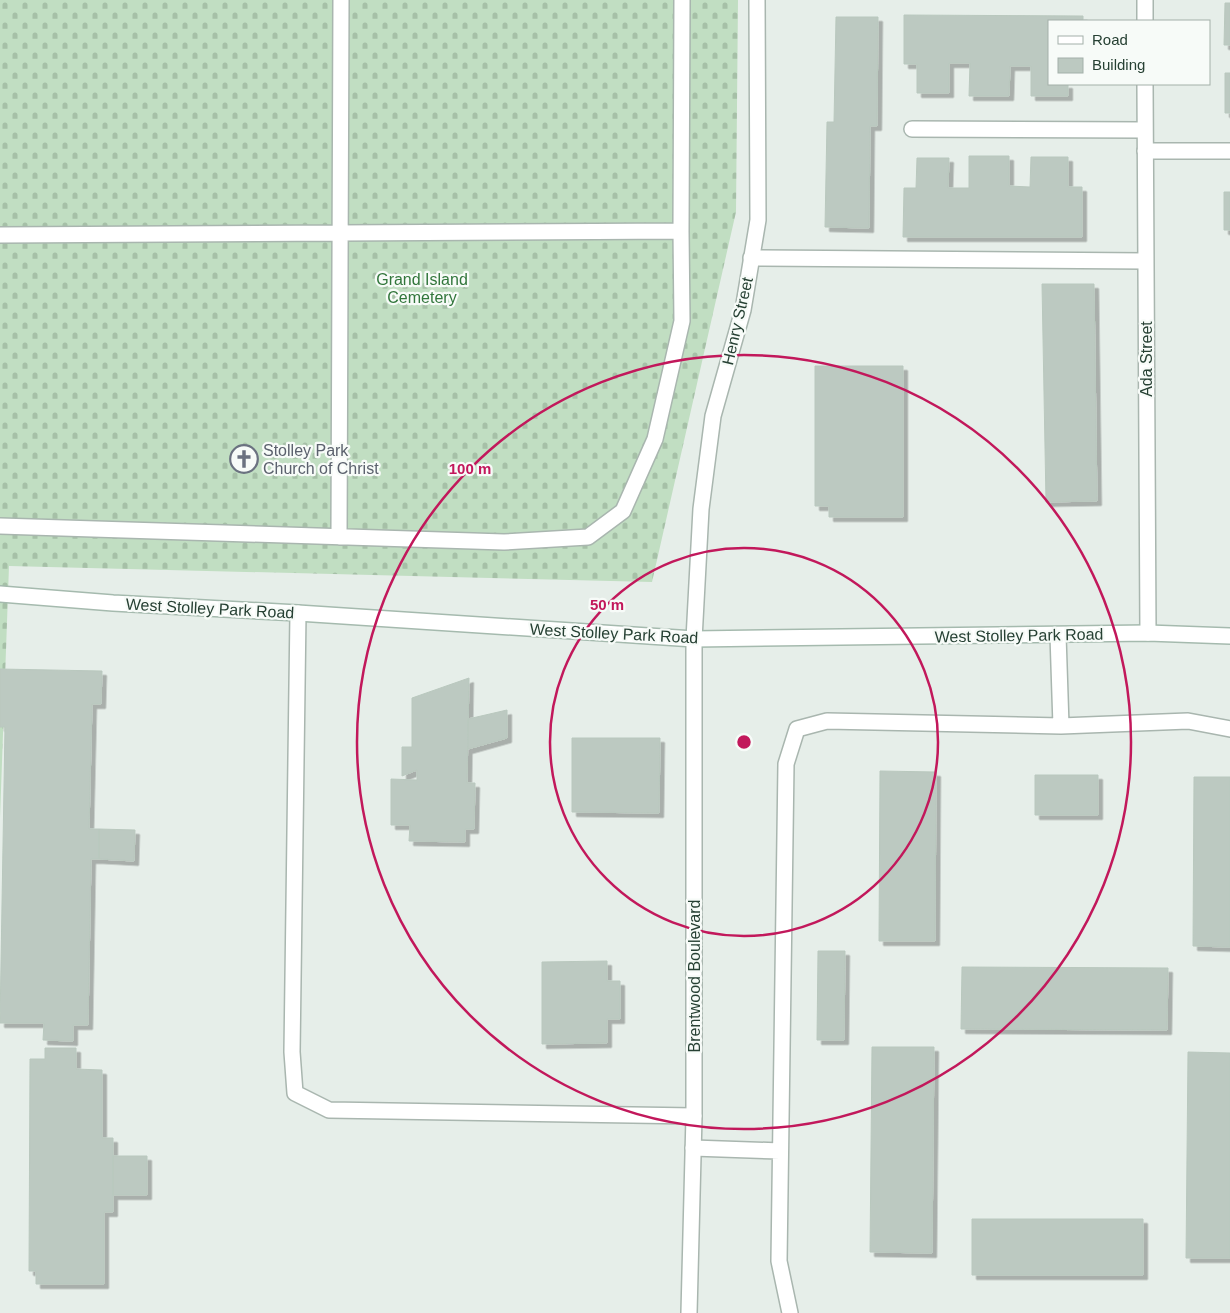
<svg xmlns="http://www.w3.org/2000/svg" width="1230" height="1313" font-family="Helvetica,sans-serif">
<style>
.cemetery{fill:url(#cemetery-stones)}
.building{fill:#bcc9c1;stroke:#b9c8be;filter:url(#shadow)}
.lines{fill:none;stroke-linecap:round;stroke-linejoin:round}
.lane-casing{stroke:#a9b6af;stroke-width:18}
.street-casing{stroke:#a9b6af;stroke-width:18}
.secondary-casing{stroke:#a5baae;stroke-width:18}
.lane{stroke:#fff;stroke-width:15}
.street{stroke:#fff;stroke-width:15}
.secondary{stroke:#fff;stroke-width:15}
.ring{fill:none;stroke:#c2185b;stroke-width:2.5}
.labels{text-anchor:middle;stroke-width:4.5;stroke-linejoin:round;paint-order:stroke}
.park-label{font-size:16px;fill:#31763b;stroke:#f7fbf8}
.street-label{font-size:16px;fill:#264033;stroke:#f7fbf8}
.worship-label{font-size:16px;fill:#5b616d;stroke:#f7fbf8;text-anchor:start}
.centre{fill:#c2185b;stroke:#f7fbf8;stroke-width:2.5}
.ring-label{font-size:15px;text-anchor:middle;font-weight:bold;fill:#c2185b;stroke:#f7fbf8;stroke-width:4.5;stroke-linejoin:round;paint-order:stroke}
</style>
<defs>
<pattern id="cemetery-stones" width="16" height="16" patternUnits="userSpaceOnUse" patternTransform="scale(1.25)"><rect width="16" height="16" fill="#c1dec2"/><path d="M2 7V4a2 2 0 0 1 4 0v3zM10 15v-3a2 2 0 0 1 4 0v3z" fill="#a6c0a7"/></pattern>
<filter id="shadow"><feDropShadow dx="4.5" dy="4.5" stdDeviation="0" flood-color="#0004"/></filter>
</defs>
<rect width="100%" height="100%" fill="#e6eee9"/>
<path class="cemetery" d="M0 0H738L736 212 652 582 9 566 0 818Z"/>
<path class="building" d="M1225 3H1230V45H1224Z
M904 15 1083 16V21H1049V84H1068V96H1031V66H1010L1009 96H969L970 63H949V93H917V64H904Z
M836 17H878L877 126H870L869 228 825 227 827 122H834Z
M1225 73H1230V113H1225Z
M969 156H1009V186L1030 187 1031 157H1068V187H1082V237H903L904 188H916L917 158H949L948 188H969Z
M1224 192H1230V230H1224Z
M1042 284H1094L1097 501 1046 502Z
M815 366H903V517H829V506H815Z
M0 669 102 671 101 704H92L89 829H99V859H91L88 1025H73V1041L43 1040 44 1023H0L5 727H0Z
M469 678 467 783H475L474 829H465V842L409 841 410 825H391V779L417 780V770L402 776V747H412V698Z
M507 710V738L468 749V719Z
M572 738H660L659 813 572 812Z
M880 771 936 772 935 941H879Z
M1035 775H1098V815H1035Z
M1194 777H1230V947L1193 946Z
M99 829 135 830 134 861 99 859Z
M818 951H845L844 1040H817Z
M607 961V981H620V1019H607V1043L542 1044V962Z
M962 967 1168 968 1167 1030 961 1029Z
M872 1047H934L932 1253 870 1252Z
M45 1048H76V1069L102 1070V1138H113V1212H104V1284H36V1271H29L30 1059H45Z
M1188 1052 1230 1053V1258H1186Z
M113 1156H147V1195H113Z
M972 1219H1143V1275H972Z"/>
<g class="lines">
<defs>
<path id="lane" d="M912 129 1144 130
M1145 151H1230
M0 235 681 231
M751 258 1145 261
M0 526 504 542 588 537 623 511 655 439 682 321 681 231 682 0
M339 537 341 0
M298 613 292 1052 295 1093 329 1110 694 1116
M1058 635 1061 726
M693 1148 780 1151
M790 1313 779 1261 786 764 797 729 827 721 1061 726 1188 721 1230 729"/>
<path id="street" d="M1145 21V0
M1145 84 1148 633
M689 1313 694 1116V639L701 509 713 416 743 310 758 220 757 0"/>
<path id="secondary" d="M0 594 113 603 298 613 694 639 1148 633 1230 636"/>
</defs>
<use href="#lane" class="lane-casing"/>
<use href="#street" class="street-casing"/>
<use href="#secondary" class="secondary-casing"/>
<use href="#lane" class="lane"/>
<use href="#street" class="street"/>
<use href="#secondary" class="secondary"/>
</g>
<g class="ring">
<circle cx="744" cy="742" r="194"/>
<circle cx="744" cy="742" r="387"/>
</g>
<defs>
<symbol id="church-ring" viewBox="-11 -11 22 22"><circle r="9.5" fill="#f7fbf8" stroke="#6b7280" stroke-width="1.5"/><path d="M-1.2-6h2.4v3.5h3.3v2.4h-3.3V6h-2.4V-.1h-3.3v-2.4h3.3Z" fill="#6b7280"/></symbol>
</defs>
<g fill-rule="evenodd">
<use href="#church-ring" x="228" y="443" width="32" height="32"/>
</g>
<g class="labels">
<g class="park-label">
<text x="422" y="285">Grand Island<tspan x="422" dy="18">Cemetery</tspan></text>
</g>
<g class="street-label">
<text transform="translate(737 321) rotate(-77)" y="6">Henry Street</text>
<text transform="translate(1146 359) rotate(-90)" y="6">Ada Street</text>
<text transform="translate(210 608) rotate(3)" y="6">West Stolley Park Road</text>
<text transform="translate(614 633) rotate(3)" y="6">West Stolley Park Road</text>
<text transform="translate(1019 635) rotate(-1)" y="6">West Stolley Park Road</text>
<text transform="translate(694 976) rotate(-90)" y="6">Brentwood Boulevard</text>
</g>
<g class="worship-label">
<text x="263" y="456">Stolley Park<tspan x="263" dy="18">Church of Christ</tspan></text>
</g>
</g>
<circle cx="744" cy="742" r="8" class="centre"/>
<g class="ring-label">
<text x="470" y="474">100 m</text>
<text x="607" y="610">50 m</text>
</g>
<rect x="1048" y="20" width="162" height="65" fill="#f7fbf8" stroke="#a3b0a9"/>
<rect x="1058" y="36" width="25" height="8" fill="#ffffff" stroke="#a3b0a9"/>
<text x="1092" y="45" font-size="15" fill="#264033">Road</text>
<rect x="1058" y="58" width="25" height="15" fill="#bcc9c1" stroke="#a3b0a9"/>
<text x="1092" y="70" font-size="15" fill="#264033">Building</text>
</svg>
